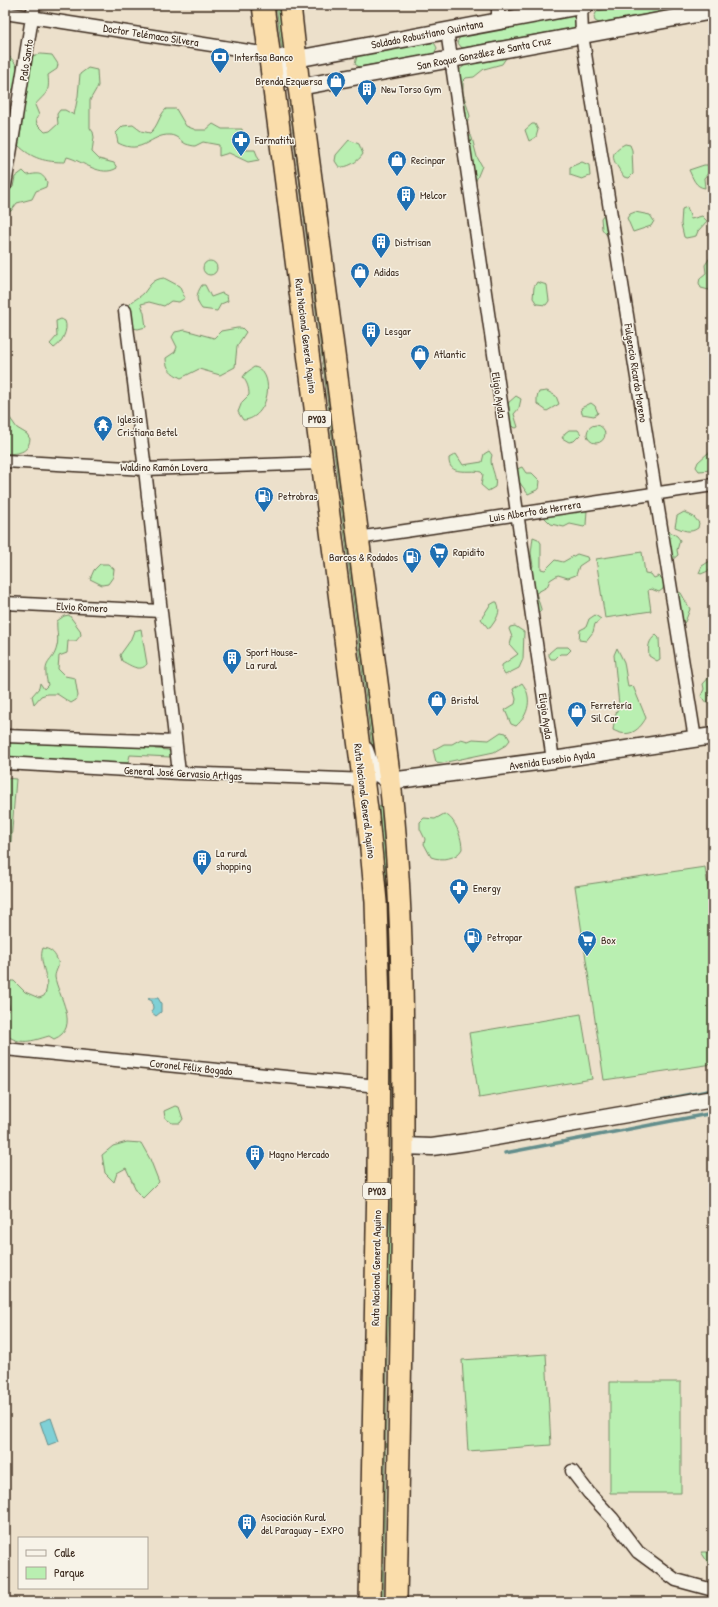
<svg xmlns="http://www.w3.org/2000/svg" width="718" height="1607" font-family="'Patrick Hand',sans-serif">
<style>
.green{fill:#b9efb1;stroke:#7a8c68}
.water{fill:#7fd0d6;stroke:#648e8c}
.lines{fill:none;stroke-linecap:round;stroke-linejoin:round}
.stream{stroke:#648e8c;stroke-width:3.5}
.minor-casing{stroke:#3b2a1e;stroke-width:15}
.tertiary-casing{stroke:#3b2a1e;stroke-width:19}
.trunk-casing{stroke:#3b2a1e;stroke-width:24}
.minor{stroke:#f7f3e8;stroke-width:12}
.tertiary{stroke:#f7f3e8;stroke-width:16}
.trunk{stroke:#faddab;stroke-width:21}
.labels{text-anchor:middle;stroke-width:3;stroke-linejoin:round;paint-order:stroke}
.shield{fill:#f7f3e8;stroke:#73665b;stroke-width:1}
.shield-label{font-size:10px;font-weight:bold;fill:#3b2a1e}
.street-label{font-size:11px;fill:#3b2a1e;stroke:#f7f3e8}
.poi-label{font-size:11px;fill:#3b2a1e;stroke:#f7f3e8;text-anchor:start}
</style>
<rect width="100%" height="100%" fill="#ece0cb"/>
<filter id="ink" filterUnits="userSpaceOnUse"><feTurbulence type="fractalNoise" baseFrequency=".025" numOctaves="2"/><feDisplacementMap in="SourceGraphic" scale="8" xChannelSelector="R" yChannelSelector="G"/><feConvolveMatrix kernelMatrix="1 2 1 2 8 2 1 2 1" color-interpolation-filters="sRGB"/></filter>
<g filter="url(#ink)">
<path class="green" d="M276 5H279L285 50 282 51Z
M628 5H698L599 23 595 21 594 17 597 11Z
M572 16 576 20V26L573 28 462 48 457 42 460 37 492 31 498 22 507 21 510 27Z
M432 42 435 44 437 48 434 54 359 67 355 64 357 56Z
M5 53C30 72 13 83 5 106Z
M41 54 52 55 58 64 57 69 48 75C50 94 46 92 35 105L39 115 36 119 37 124 45 132 50 131 58 124 57 114 60 110H65L74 115 78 96 80 74 88 68 97 70 98 86 90 100V128L93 132 94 137 92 152 99 159 114 163 117 168C101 178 83 161 67 157L65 162C46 162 32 159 18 145L23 119 19 109 31 56Z
M489 57 506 58 502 64 484 69 474 77 466 78 463 81V93L470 116 467 123 464 122 456 73 466 64Z
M289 100 291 101 375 756 373 754Z
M166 109H176L186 126 196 130H206L213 124 222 129H242L245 150H255L259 160 248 162 229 153 219 156V145L203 142 195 146C193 146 189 145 186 144 180 141 178 136 170 135 150 134 143 156 118 143L116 133 123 126 133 125 141 131 150 133C159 125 158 117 166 109Z
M532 124H535L538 130 536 137 529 141 525 130Z
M466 135 471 136 472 138 477 157 482 166 475 183Z
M349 140 359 144 363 154C358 162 347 168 339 167L335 161 336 155Z
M625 144 630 145 632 150 633 174 629 178 624 177C615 162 605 154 625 144Z
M582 162 589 165 590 176 582 179 570 175V167Z
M704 165H709L711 170 704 178 705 188C695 187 693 178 689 170Z
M23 171 27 175C37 174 41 171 47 182L46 187 36 191 32 199 17 203 11 211 6 212 5 194 13 187 15 177Z
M687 207 691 219 702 216 707 221 698 231 696 236 686 238 684 237 681 224 682 209Z
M635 212 650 215 654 221 651 226 633 232 627 218 630 214Z
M604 214 606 215 609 238 602 229 601 218Z
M709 259H713V288L709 290 701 288 699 283 700 278 706 273 705 265Z
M203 268a7 7 0 1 1 14 0a7 7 0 1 1-14 0Z
M164 278 179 286 185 298 179 302 171 301 164 306 149 302 141 304 144 313 146 327 138 329 132 328 126 311C130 300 137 300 144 293 150 285 153 279 164 278Z
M537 282 547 285 549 301 546 305 537 304 533 298 534 287Z
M202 285H205L211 297 222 293 227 296 228 301 221 304 217 311 202 309C195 300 196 294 202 285Z
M61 319 65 321C69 330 61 344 54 348L50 344 57 336 56 321Z
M237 328H242L246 332 237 346 235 367 220 375 199 369 181 378C171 373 166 369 166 358L175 352 177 347 172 337 175 332 185 330 214 338 221 331Z
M254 367C277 371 269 420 243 420L238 412 242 402 249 395C249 387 247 383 243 377L246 373Z
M547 391 556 396 559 404 547 411 537 404V397L539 392Z
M516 396 521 399 519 408 514 414 518 427 516 428 511 426 506 419 509 408 508 403Z
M591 403 595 406 598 413 594 416 582 414 581 408Z
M5 411 17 428 27 434 30 439C28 454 18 453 5 454Z
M587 434a9 9 0 1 1 18 0a9 9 0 1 1-18 0Z
M569 430H578L581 434 574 441 569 442 562 438 565 433Z
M489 451 492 455C488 466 498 475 495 487L488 491 481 485 483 474 481 472C469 469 448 477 449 458L456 454 463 465 482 462 484 454Z
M708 453 713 454V470L699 471 696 467 698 462Z
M522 467 526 473H532L540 481 539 489 528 494 517 479V469Z
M567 508 576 513 584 509 587 510 586 525 584 527 570 524 564 527 551 524 543 516Z
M684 512 694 517 699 523 698 528C690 534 683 530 675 527L677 516Z
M667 530 677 536 680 540 677 550 678 555 671 561Z
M533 537 538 539 541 543V569L545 570 555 560 563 562 577 554 587 557 588 560 579 566 576 575 568 578 558 575 550 580 547 587 536 593 541 609V611L537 614 530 570 533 566 531 553Z
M642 552 645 573 651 574 654 578 659 576 664 581 663 589 659 592 651 589 648 590 651 611 605 618 596 559Z
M713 559V569L701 574 699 573 702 566Z
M100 564H108L114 569 113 577 108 584 102 585 90 579 94 570Z
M677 591 681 593 690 609 685 622 681 625Z
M495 602H497C502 612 496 620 490 628H488L481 619 490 605Z
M69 615 80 630 81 635 76 641H68L67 653 59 656 58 669 65 676 75 678 78 696 76 700 71 703 57 694H47L41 696 34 704 32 696 39 688 40 683 44 689 48 685C41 658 53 665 57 646 59 638 56 629 57 621L64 616Z
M595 615 601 619 595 624 593 632 586 641 579 640 580 630 586 627 589 619Z
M515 626 524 632 523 659 519 668 505 675 502 670V665L518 654 510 645 512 637 509 629 510 627Z
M141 629 147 664C140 673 130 665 122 661L120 655 130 641 134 631Z
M656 635 659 638 660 659 657 661 649 656C648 647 648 641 656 635Z
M556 647H568L571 650 567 654H560L555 659H551L549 656V653Z
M617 648 624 662 628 687 633 686 646 718C638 732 628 738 613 730L615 716 619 705 614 655Z
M713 673V691L709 694 708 702 706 703 701 696 704 689 703 684Z
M522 683C533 697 529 715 516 726L511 724 505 710 515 704 516 699 513 689Z
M501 732 506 733 510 740 506 745 494 752 442 763 436 762 433 750 444 744H452L461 739 468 741 473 739 489 740Z
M13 740 154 746 155 749 168 750 171 753 170 757 130 755 128 763 103 764 91 761 80 768 71 763 70 760 50 759 45 762 14 759 12 757H5V742L12 743Z
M5 778 16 779 11 842 5 841Z
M381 806 389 905 394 1090V1176L387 1356 383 1602H380L384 1356 391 1176V1090L386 906 379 807Z
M444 814C455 817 462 838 462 849 457 859 441 861 431 857L424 844 425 839 420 829V822L424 818 435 819Z
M705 867 713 920V1064L604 1080 575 886Z
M43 948C50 949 54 952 57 959 61 966 55 970 55 977 57 994 82 1028 54 1039L49 1036C32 1041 20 1046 5 1034V1013L10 1009 5 990 6 984 9 981H14L25 992 39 998 44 996C53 980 37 963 43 948Z
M581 1014 592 1079 479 1098 469 1033Z
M175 1106 179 1107 183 1119 180 1123H172L165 1118 164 1111Z
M127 1142 141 1143 150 1159 159 1182 143 1198 137 1192 126 1168 117 1173 114 1182 105 1173 102 1155 113 1146Z
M713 1317V1344L708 1318Z
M546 1354 551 1445 468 1451 462 1360Z
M610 1382H681V1493H610Z
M701 1552H713V1570Z"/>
<path class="water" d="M150 998H158L161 1003V1012L156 1016 151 1012 153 1008 152 1001 148 999Z
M51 1418 59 1441 48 1445 40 1422Z"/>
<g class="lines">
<path class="stream" d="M656 1101 713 1090
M505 1153 713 1113"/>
<defs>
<path id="minor" d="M498 5V21
M581 6 582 35 695 739
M5 13 269 54
M447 31 553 760
M5 185 34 5
M125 311 145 469 179 773
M5 461 145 469 322 463
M358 538 713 485
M5 603 160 611
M5 736 175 742
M5 763 179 773 369 780
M5 1049 378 1086
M572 1471 589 1493 612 1518 638 1552 676 1580 713 1590"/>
<path id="tertiary" d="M269 54 299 87 713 11
M284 57 296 59 586 5
M365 750C371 768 373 772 390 781L553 760 713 736
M403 1146 432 1147 467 1142 713 1099"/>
<path id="trunk" d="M263 5 368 817 376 902 379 1005 378 1178 370 1602
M290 5 299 87 390 781C403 896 403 1012 403 1127 403 1285 399 1444 396 1602"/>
</defs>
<use href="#minor" class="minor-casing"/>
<use href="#tertiary" class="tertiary-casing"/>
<use href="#trunk" class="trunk-casing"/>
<use href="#minor" class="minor"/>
<use href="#tertiary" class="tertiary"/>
<use href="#trunk" class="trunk"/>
</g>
</g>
<defs>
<symbol id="bank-pin" viewBox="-11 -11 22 30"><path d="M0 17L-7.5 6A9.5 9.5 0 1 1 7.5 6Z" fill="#1f6fb2" stroke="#f7f3e8"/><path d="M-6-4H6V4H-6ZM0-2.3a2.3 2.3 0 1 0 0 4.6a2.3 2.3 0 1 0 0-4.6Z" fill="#fff"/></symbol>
<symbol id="shop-pin" viewBox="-11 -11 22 30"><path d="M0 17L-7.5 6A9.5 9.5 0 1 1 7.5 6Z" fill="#1f6fb2" stroke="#f7f3e8"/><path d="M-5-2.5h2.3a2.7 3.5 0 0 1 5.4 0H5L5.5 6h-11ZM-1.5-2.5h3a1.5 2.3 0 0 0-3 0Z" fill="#fff"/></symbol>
<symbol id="building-pin" viewBox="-11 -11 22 30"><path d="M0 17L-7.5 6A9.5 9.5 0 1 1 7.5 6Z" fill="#1f6fb2" stroke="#f7f3e8"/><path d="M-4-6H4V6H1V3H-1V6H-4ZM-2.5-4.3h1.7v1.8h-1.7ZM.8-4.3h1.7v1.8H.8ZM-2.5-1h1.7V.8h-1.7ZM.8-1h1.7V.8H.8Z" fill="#fff"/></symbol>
<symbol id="pharmacy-pin" viewBox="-11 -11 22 30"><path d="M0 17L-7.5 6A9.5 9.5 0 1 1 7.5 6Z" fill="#1f6fb2" stroke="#f7f3e8"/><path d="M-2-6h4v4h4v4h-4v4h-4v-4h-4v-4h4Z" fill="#fff"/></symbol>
<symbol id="temple-pin" viewBox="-11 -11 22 30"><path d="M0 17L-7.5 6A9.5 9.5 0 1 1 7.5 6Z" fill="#1f6fb2" stroke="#f7f3e8"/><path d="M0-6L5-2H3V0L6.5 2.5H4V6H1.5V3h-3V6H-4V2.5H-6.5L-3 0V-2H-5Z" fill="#fff"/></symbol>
<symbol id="fuel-pin" viewBox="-11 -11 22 30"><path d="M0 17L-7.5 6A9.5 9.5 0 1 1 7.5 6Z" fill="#1f6fb2" stroke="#f7f3e8"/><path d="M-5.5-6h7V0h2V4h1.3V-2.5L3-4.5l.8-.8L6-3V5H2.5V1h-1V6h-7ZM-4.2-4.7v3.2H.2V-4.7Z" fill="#fff"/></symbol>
<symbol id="supermarket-pin" viewBox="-11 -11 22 30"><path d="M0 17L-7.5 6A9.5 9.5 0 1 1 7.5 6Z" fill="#1f6fb2" stroke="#f7f3e8"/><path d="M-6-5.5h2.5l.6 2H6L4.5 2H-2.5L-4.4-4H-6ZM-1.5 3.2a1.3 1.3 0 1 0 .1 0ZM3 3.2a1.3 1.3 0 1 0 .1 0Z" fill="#fff"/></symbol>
</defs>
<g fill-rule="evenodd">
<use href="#bank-pin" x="209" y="46" width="22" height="30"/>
<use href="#shop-pin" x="325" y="70" width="22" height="30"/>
<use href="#building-pin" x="356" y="78" width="22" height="30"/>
<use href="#pharmacy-pin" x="230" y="129" width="22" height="30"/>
<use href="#shop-pin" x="386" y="149" width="22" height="30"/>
<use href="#building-pin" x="395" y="184" width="22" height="30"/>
<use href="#building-pin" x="370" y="231" width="22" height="30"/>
<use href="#shop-pin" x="349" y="261" width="22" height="30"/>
<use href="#building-pin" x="360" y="320" width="22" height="30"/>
<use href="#shop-pin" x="409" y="343" width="22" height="30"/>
<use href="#temple-pin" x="92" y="414" width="22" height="30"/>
<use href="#fuel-pin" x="253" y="485" width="22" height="30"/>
<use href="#supermarket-pin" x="428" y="541" width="22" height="30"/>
<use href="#fuel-pin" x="401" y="546" width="22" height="30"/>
<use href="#building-pin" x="221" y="647" width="22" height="30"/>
<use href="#shop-pin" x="426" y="689" width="22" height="30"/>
<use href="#shop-pin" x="566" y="700" width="22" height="30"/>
<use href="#building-pin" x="191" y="848" width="22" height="30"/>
<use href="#pharmacy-pin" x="448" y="877" width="22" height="30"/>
<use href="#fuel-pin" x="462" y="926" width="22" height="30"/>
<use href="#supermarket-pin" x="576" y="929" width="22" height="30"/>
<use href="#building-pin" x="244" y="1143" width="22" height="30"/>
<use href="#building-pin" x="236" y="1512" width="22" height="30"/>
</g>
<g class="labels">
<g class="shield">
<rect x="303" y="411" width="28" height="16" rx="3"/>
<rect x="363" y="1183" width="28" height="16" rx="3"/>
</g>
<g class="shield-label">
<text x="317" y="423">PY03</text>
<text x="377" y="1195">PY03</text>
</g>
<g class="street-label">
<text transform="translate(427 34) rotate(-11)" y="4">Soldado Robustiano Quintana</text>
<text transform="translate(151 35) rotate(9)" y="4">Doctor Telémaco Silvera</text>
<text transform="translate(484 53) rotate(-11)" y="4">San Roque González de Santa Cruz</text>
<text transform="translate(26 60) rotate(-81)" y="4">Palo Santo</text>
<text transform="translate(306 336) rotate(83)" y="4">Ruta Nacional General Aquino</text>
<text transform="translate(636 373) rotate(81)" y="4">Fulgencio Ricardo Moreno</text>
<text transform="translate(499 395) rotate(82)" y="4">Eligio Ayala</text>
<text x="164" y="471">Waldino Ramón Lovera</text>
<text transform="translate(535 511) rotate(-9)" y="4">Luis Alberto de Herrera</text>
<text transform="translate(82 607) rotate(3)" y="4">Elvio Romero</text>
<text transform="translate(546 716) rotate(82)" y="4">Eligio Ayala</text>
<text transform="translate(552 760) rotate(-8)" y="4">Avenida Eusebio Ayala</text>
<text transform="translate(183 773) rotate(3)" y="4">General José Gervasio Artigas</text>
<text transform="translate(365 801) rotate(83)" y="4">Ruta Nacional General Aquino</text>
<text transform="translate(191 1067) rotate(6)" y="4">Coronel Félix Bogado</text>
<text transform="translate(376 1268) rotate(-89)" y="4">Ruta Nacional General Aquino</text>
</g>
<g class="poi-label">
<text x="234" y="61">Interfisa Banco</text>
<text x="322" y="85" text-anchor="end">Brenda Ezquersa</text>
<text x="381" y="93">New Torso Gym</text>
<text x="255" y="144">Farmatitu</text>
<text x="411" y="164">Recinpar</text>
<text x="420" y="199">Melcor</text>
<text x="395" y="246">Distrisan</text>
<text x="374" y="276">Adidas</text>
<text x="385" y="335">Lesgar</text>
<text x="434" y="358">Atlantic</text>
<text x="117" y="423">Iglesia<tspan x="117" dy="13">Cristiana Betel</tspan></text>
<text x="278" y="500">Petrobras</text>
<text x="453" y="556">Rapidito</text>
<text x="398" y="561" text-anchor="end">Barcos &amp; Rodados</text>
<text x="246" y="656">Sport House-<tspan x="246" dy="13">La rural</tspan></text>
<text x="451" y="704">Bristol</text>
<text x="591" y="709">Ferretería<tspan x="591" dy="13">Sil Car</tspan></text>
<text x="216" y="857">La rural<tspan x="216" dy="13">shopping</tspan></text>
<text x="473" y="892">Energy</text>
<text x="487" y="941">Petropar</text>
<text x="601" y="944">Box</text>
<text x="269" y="1158">Magno Mercado</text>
<text x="261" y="1521">Asociación Rural<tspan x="261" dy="13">del Paraguay - EXPO</tspan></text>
</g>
</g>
<rect width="718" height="1607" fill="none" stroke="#f7f3e8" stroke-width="20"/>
<rect x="10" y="10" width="698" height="1587" fill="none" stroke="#3b2a1e" stroke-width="1.5" filter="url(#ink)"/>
<rect x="18" y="1537" width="130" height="52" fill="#f7f3e8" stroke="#aca397"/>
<rect x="26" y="1550" width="20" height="6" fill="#f7f3e8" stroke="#aca397"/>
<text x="54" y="1557" font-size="12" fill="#3b2a1e">Calle</text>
<rect x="26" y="1567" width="20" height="12" fill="#b9efb1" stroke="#aca397"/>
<text x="54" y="1577" font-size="12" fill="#3b2a1e">Parque</text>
</svg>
